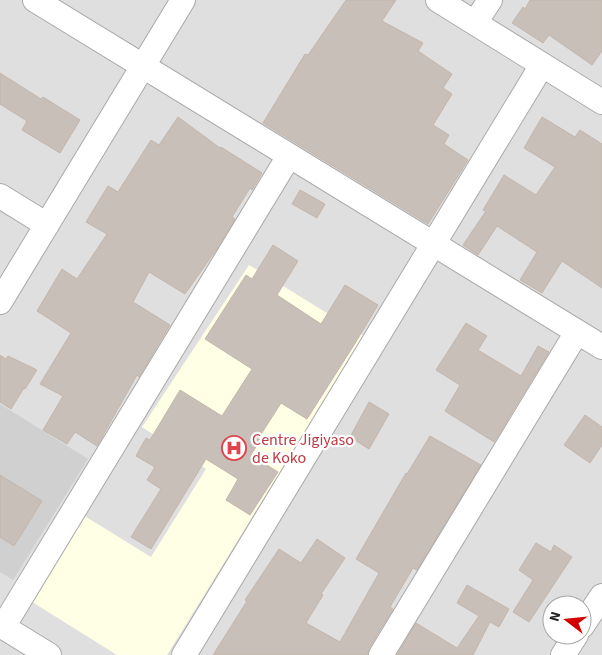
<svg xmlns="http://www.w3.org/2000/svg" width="602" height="655" font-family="'Source Sans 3',sans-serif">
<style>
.residential{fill:#e0dfdf;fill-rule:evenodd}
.education{fill:#ffffe5}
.religious{fill:#d0d0d0}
.building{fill:#c7bfb8;stroke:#c4b6ab}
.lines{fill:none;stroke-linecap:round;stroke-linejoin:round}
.minor-casing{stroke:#a9a9a9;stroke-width:26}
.minor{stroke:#fff;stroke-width:24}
.labels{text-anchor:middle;stroke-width:4.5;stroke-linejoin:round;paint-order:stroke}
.health-label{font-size:16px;fill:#be3a42;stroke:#fff;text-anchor:start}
</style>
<rect width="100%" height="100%" fill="#f2efe9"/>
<path class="residential" d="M0 0H602V655H0ZM552 605H582V635H552Z"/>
<path class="education" d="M249 265 364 336 167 655H117L29 600 83 515 151 557 206 469 142 427Z"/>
<path class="religious" d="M0 404 88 459 13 580 0 572Z"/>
<path class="building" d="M346 0H396L382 21 423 43 418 51 452 74 443 88 452 94 433 125 449 135 444 144 468 160 428 224 263 123 305 54 308 55Z
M530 0H602V51L592 65 549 35 543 43 512 23 523 7 525 9Z
M0 73 41 99 43 97 80 120 60 153 22 130 27 121 0 104Z
M178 117 220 148 221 147 262 173 252 190 250 188 232 217 235 219 216 250 185 294 149 272 133 302 170 325 139 377 137 375 97 446 75 432 67 444 43 430 63 396 40 384 71 333 37 311 62 269 77 279 107 234 86 222 108 186 118 192 151 140 159 145Z
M542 117 575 137 580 130 602 144V288L562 261 542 293 520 280 537 252 497 226 478 255 463 245 486 211 483 210 504 175 536 195 555 167 524 148Z
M300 190 325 204 317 218 292 204Z
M273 245 298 261 277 295 321 324 345 285 378 305 354 345 307 419 281 403 258 439 260 440 251 455 278 472 250 515 226 500 238 479 206 459 151 549 131 537 161 489 147 480 155 467 136 456 146 438 150 440 180 390 222 416 252 369 205 339 246 275 252 279Z
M466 323 487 336 478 350 521 376 538 346 549 352 494 442 445 411 460 385 436 370Z
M0 355 6 359 8 356 37 370 25 389 24 388 11 409 0 402Z
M369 402 389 414 369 449 350 437Z
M585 415 602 427V445L590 463 564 445Z
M430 436 481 465 417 570 413 568 390 607 393 609 369 648 367 655H213L247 601 245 600 279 549 301 563 317 539 345 558 321 594 323 595 306 623 340 642 379 573 356 559 406 473 407 474Z
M0 475 42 501 14 546 0 537Z
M536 543 551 552 554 545 572 557 529 622 513 612 533 580 519 570Z
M467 585 509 609 499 627 490 622 473 655H397L416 623 457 648 479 616 457 603Z"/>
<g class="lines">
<defs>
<path id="minor" d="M35 0 602 347
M438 0 602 102
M475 23 490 0
M0 196 47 225
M0 302 183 0
M0 625 49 655
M582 626 602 596
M3 627 289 156
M184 655 542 65
M381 655 577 332
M563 655 576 635"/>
</defs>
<use href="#minor" class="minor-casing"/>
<use href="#minor" class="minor"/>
</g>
<defs>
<symbol id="hospital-ring" viewBox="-11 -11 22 22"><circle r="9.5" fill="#fff" stroke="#e0444e" stroke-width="1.5"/><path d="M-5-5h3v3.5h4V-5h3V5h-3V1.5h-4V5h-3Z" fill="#e0444e"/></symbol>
</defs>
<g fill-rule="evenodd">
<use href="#hospital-ring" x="220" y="434" width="28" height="28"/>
</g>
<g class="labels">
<g class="health-label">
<text x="252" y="445">Centre Jigiyaso<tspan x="252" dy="18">de Koko</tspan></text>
</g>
</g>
<g transform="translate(567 620) rotate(286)"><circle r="24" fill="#ffffff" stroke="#a7a7a7"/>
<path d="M0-4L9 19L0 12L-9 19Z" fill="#d40000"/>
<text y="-8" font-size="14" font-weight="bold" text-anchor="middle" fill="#222222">N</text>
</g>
</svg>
